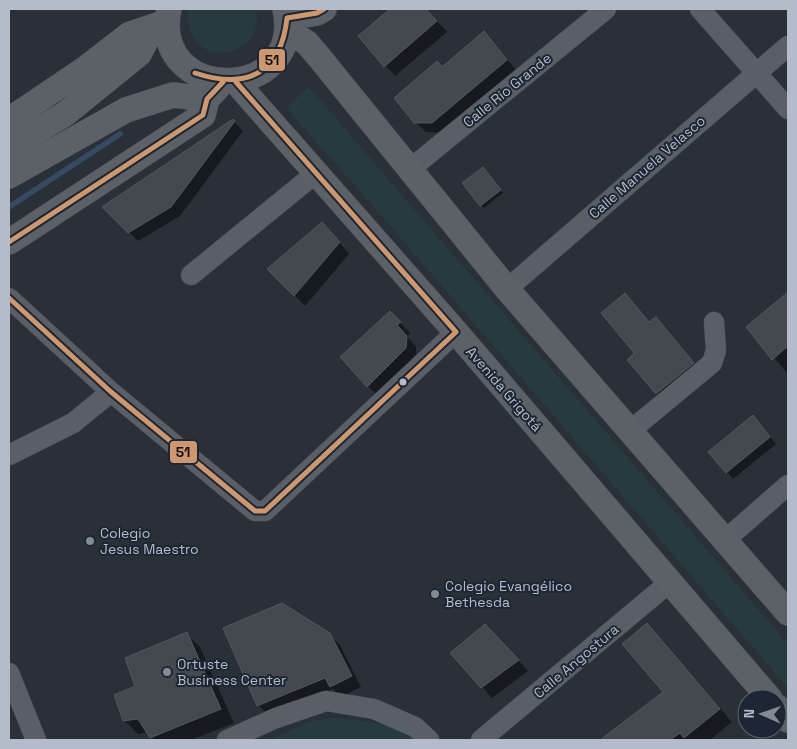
<svg xmlns="http://www.w3.org/2000/svg" width="797" height="749" font-family="'Space Grotesk',sans-serif">
<style>
.green{fill:#273a3e}
.shadow{fill:#0007}
.lines{fill:none;stroke-linecap:round;stroke-linejoin:round}
.stream{stroke:#384963;stroke-width:5.5}
.building{fill:#444950;stroke:#52575f}
.minor-casing{stroke:#484c53;stroke-width:21}
.major-casing{stroke:#484c55;stroke-width:26}
.minor{stroke:#5a5e66;stroke-width:20}
.major{stroke:#5c6168;stroke-width:25}
.bus-1-casing{stroke:#1d2633;stroke-width:9}
.bus-1{stroke:#cd976f;stroke-width:5}
.bus-dot{fill:#b4bcc9;stroke:#1d2633;stroke-width:2}
.poi-dot{fill:#848b96;stroke:#1d2633;stroke-width:2}
.labels{text-anchor:middle;stroke-width:4;stroke-linejoin:round;paint-order:stroke}
.street-label{font-size:14px;fill:#b4bcc9;stroke:#1d2633}
.poi-label{font-size:14px;fill:#b4bcc9;stroke:#1d2633;text-anchor:start}
.line-badge{stroke:#1d2633;stroke-width:2}
.pale-badge-label{font-size:14px;text-anchor:middle;font-weight:bold;fill:#111}
</style>
<rect width="100%" height="100%" fill="#2a3038"/>
<path class="green" d="M188 9H256C266 65 181 70 188 9Z
M309 87 788 644V688L373 206 286 108Z
M333 718C360 719 392 723 414 740H269L312 721Z"/>
<path class="shadow" d="M392 9H426L447 32 395 76 360 37Z
M484 33 517 71 443 133 426 132 415 122Z
M233 121 243 131 180 216 138 241 104 207Z
M486 171 503 193 484 208 481 205Z
M332 234 349 254 305 306 269 269Z
M788 294V371L787 373 748 327Z
M625 295 650 323 656 319 666 329 703 374 667 404 656 394 636 354Z
M390 312 410 333 407 336 416 347V358L378 396 368 386Z
M759 423 776 444 733 479 710 452Z
M647 624 732 722 710 740H602L665 692Z
M186 634 200 647 234 723 191 740H154L148 732 138 734 124 720 137 686Z
M329 634 340 645 361 687 341 697 333 689 268 715 258 705Z
M495 635 528 671 492 698 452 653Z"/>
<g class="lines">
<path class="stream" d="M9 207 120 134"/>
</g>
<path class="building" d="M390 9H426L437 21 384 67 358 36Z
M484 31 507 60 432 123H414L394 98 437 61 442 67Z
M233 119 235 121 171 207 128 233 102 207Z
M483 167 501 190 480 206 462 183Z
M322 222 340 242 294 296 267 269Z
M788 292V346L772 360 746 327Z
M625 293 649 322 656 317 694 363 656 394 627 360 634 353 601 313Z
M390 311 401 322 397 325 407 336 406 348 367 387 340 357Z
M753 415 770 437 726 473 708 452Z
M282 603 330 633 352 676 330 687 325 678 257 706 223 628Z
M647 623 720 709 684 738 680 733 670 740H600L663 692 622 644Z
M485 624 519 660 481 688 450 653Z
M187 632 221 709 150 738 138 719 123 721 114 695 135 686 125 658Z"/>
<g class="lines">
<defs>
<path id="minor" d="M700 9 788 109
M409 170 606 9
M191 275 316 173
M507 289 788 46
M9 298 111 392 255 511H265L456 332
M630 431 712 363 716 350 714 322
M9 455 73 423 111 392
M725 540 788 485
M9 673 36 740
M227 740 276 718 326 701 374 709 415 727 429 740
M481 740 670 582"/>
<path id="major" d="M169 9C149 104 305 105 285 9
M287 18 317 13 324 9
M287 30 307 43 319 57 507 289 788 613
M236 82 456 332 770 699
M9 120 86 68 130 34 163 23
M9 148 65 114 139 54 153 27
M9 176 126 110 173 95 207 99
M9 242 203 115 207 99 223 82
M777 707 788 720"/>
</defs>
<use href="#minor" class="minor-casing"/>
<use href="#major" class="major-casing"/>
<use href="#minor" class="minor"/>
<use href="#major" class="major"/>
<defs>
<path id="bus-1" d="M195 73C246 90 281 74 287 18L317 13 324 9
M9 242 203 115 207 99 223 82
M9 298 111 392 255 511H265L456 332 236 82"/>
</defs>
<use href="#bus-1" class="bus-1-casing"/>
<use href="#bus-1" class="bus-1"/>
</g>
<circle class="bus-dot" cx="403" cy="382" r="4.5"/>
<g class="poi-dot">
<circle cx="90" cy="541" r="5"/>
<circle cx="435" cy="594" r="5"/>
<circle cx="167" cy="672" r="5"/>
</g>
<g class="labels">
<g class="street-label">
<text transform="translate(507 90) rotate(-39)" y="5">Calle Río Grande</text>
<text transform="translate(647 167) rotate(-41)" y="5">Calle Manuela Velasco</text>
<text transform="translate(504 389) rotate(49)" y="5">Avenida Grigotá</text>
<text transform="translate(576 661) rotate(-40)" y="5">Calle Angostura</text>
</g>
<g class="poi-label">
<text x="100" y="538">Colegio<tspan x="100" dy="16">Jesus Maestro</tspan></text>
<text x="445" y="591">Colegio Evangélico<tspan x="445" dy="16">Bethesda</tspan></text>
<text x="177" y="669">Ortuste<tspan x="177" dy="16">Business Center</tspan></text>
</g>
</g>
<g class="line-badge">
<rect x="258" y="48" width="28" height="24" rx="5" fill="#cd976f"/>
<rect x="169" y="440" width="29" height="24" rx="5" fill="#cd976f"/>
</g>
<g class="pale-badge-label">
<text x="272" y="65">51</text>
<text x="183" y="457">51</text>
</g>
<rect width="797" height="749" fill="none" stroke="#b4bcc9" stroke-width="20"/>
<g transform="translate(762 714) rotate(272)"><circle r="24" fill="#1d2633" stroke="#59626f"/>
<path d="M0-4L9 19L0 12L-9 19Z" fill="#848b96"/>
<text y="-8" font-size="14" font-weight="bold" text-anchor="middle" fill="#b4bcc9">N</text>
</g>
</svg>
